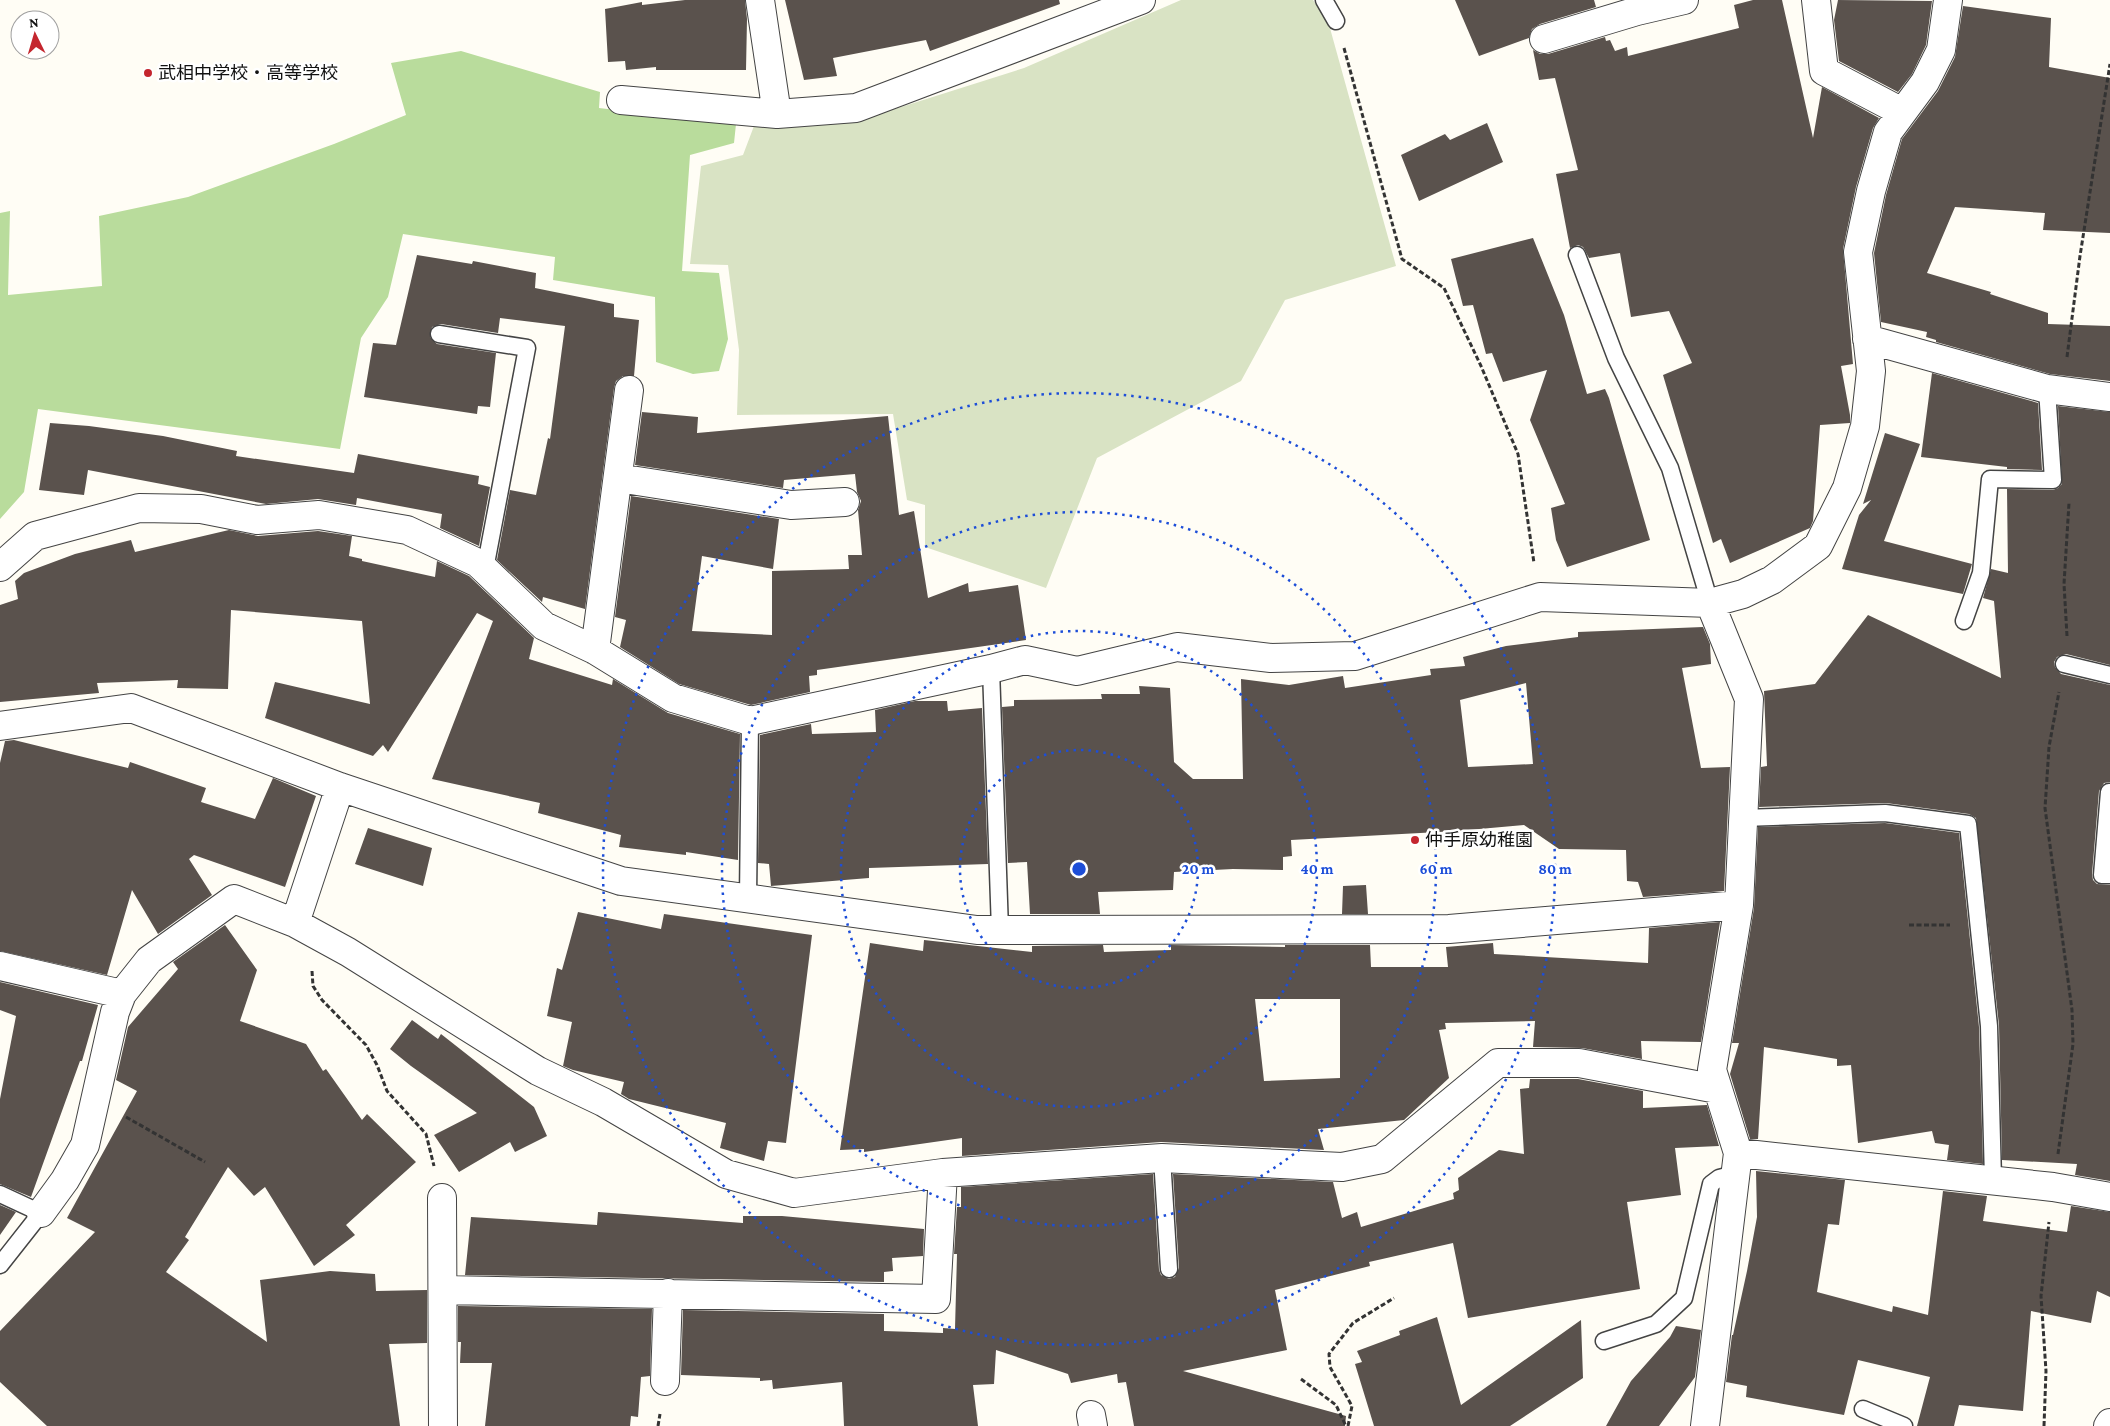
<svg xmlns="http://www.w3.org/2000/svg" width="2110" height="1426" font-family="'Crimson Pro','Noto Sans JP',serif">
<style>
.forest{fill:#b9dc9c}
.cemetery{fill:#d9e3c4}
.building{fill:#5a524d;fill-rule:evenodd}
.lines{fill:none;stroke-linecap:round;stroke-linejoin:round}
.service-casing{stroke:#444;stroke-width:19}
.minor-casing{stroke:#444;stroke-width:30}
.path{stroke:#333;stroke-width:3;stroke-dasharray:5 2.5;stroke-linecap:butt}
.service{stroke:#fff;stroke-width:16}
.minor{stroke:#fff;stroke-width:28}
.ring{fill:none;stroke:#1d4ed8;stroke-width:2.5;stroke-dasharray:2.5 5}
.poi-dot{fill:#c4262e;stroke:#fff;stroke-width:2}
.labels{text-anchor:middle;stroke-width:5;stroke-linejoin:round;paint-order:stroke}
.poi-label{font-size:18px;fill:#111;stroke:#fff;text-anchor:start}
.centre{fill:#1d4ed8;stroke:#fff;stroke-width:2.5}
.ring-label{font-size:15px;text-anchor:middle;font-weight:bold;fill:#1d4ed8;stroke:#fff;stroke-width:5;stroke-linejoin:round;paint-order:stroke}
</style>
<rect width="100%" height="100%" fill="#fffdf5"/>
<path class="forest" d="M461 51 600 92 599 108 736 124 734 143 690 155 682 271 719 273 728 339 719 371 693 374 656 362 655 297 553 280 555 257 403 234 388 297 361 338 340 449 38 409 24 492 0 519V213L10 211 8 295 102 286 99 216 188 197 334 144 406 115 391 63Z"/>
<path class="cemetery" d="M1181 0H1313L1328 21 1396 266 1285 300 1241 381 1097 458 1046 588 925 547V505L907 500 893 414 737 415 739 350 728 265 690 264 701 166 743 155 754 126 860 120 1024 68Z"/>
<path class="building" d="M685 0H745L747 19 746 70H656V67L626 70 625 61 608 62 605 9 642 2V5Z
M785 0H1059L1060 4 930 51 926 40 833 58 837 76 804 80Z
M1455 0H1594L1596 7 1540 24 1532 29 1529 38 1479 56Z
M1753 0H1782L1813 138 1822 87 1879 118 1873 128 1856 187 1843 249 1853 364 1841 366 1850 415V423L1820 425 1813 521 1810 528 1730 563 1721 539 1713 543 1663 375 1692 363 1669 311 1631 317 1620 253 1589 258 1583 247 1578 245 1570 248 1556 174 1578 170 1555 78 1539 80 1533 50 1540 54H1548L1605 37 1606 41 1610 40 1615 51 1627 47 1628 56 1739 28 1734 5Z
M1838 0 1932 1 1926 45 1912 74 1898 92 1839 61 1834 20Z
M1963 6 2051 18 2049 67 2110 78V233L2043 230 2045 213 1955 207 1927 273 1991 292 1990 294 2048 313V324L2110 326V381L2050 374 1936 342V340L1926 337 1927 332 1881 322 1874 253 1886 195 1902 139 1938 91 1955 57Z
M1487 123 1503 162 1419 201 1401 155 1445 134 1450 140Z
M1533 238 1564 315 1587 394 1605 389 1609 398 1650 540 1567 567 1556 540 1551 508 1565 504 1530 420 1547 370 1503 382 1492 353 1486 354 1473 305 1463 306 1451 259Z
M417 255 472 264 473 261 536 273 535 288 614 304V317L639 320 634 376H623L616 381 614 388 585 609 543 597 542 602 497 560 510 490 536 495 548 438 550 439 565 326 500 318 498 333 441 324 432 327 430 337 437 344 496 353 490 407 478 406 477 414 364 397 373 343 396 345Z
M1932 373 2038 403 2042 470 2007 469V467L1921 457Z
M2058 406 2110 412V665L2066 654 2057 657 2054 662 2055 667 2061 674 2110 685V782L2104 783 2099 791 2092 874 2093 880 2097 884 2110 885V1181L2075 1175 2077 1164 2002 1160 1999 1025 1976 818 1969 814 1886 803 1759 807 1761 767 1767 766 1764 691 1815 684 1868 615 2001 678 1994 601 1983 598 1991 569 2008 573 2007 489 2053 490 2058 488 2062 484Z
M642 412 698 417 697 433 888 416 899 515 914 511 928 598 968 583 969 592 1018 585 1026 640 817 670V675L809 676 810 692 751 705 679 684 620 647 626 620 615 617 631 496 779 519 773 569 702 556 692 631 772 635V571L849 569 848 555H862L858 510 861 501 857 492 855 474 784 480 783 488 635 465Z
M50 423 89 426 163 436 237 451 236 456 354 473 358 454 479 476 478 484 490 487 479 546 440 528 442 514 357 498 356 505 318 499 266 504 88 470 84 495 39 490Z
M1885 433 1920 444 1884 541 1972 564 1963 594 1842 569 1859 515 1871 500 1863 504Z
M229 530 258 536 318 531 352 536 349 556 362 559V561L435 577 437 561 469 576 534 638 529 659 612 685 613 679 668 713 740 734 738 860 686 852V855L619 847 621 835 538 813 540 803 432 779 493 621 477 613 388 752 383 745 373 756 265 718 275 682 370 704 362 621 231 610 228 689 177 688 178 680 97 683 99 693 0 702V605L18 599 15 581 24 573 75 554 131 540 135 552Z
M1703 627 1710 644 1711 664 1682 668 1701 768 1730 767 1724 891 1643 897 1638 882 1627 881 1626 850 1559 849 1524 825 1457 831 1291 840 1292 856 1283 857V870L1233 869 1174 872 1173 890 1098 892 1100 914H1030L1027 862 1008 863 1002 707 1014 706V700L1102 699 1101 694H1140L1139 686 1170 688 1174 762 1193 779H1243L1241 679 1289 685 1343 676 1345 688 1431 675 1430 669 1465 666 1463 657 1506 646 1578 637V632ZM1526 683 1533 764 1468 767 1460 700Z
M915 701H947L948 711 982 708 988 864 869 868V878L771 886 769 864 758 863 760 735 811 724 812 734 876 732 875 710Z
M14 740 128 768 130 762 206 788 201 802 255 819 273 778 316 796 285 887 194 855 189 859 212 895 158 934 132 890 107 975 0 951V763L5 741Z
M1885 823 1959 833 1979 1027 1983 1164 1947 1160 1949 1145 1935 1143 1932 1131 1858 1143 1851 1065 1837 1066V1059L1764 1047 1758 1139H1750L1730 1074 1739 1043H1732L1754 908 1758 827Z
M368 828 432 848 423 886 355 864Z
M1366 885 1368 914H1342L1343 886Z
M578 912 661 929 664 914 812 935 786 1143 768 1141 764 1161 720 1148 726 1123 629 1099 621 1094 624 1082 573 1070 563 1066 572 1022 547 1016 557 968 562 970Z
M1720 922 1701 1042 1641 1041 1642 1059 1582 1048 1533 1047 1535 1021 1445 1023 1446 1029 1439 1030 1449 1078 1404 1120 1318 1129 1324 1150 1161 1142 962 1156V1138L864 1152V1149L840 1150 870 943 923 951 924 940 1032 952V946L1103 945 1104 952 1171 950V945L1285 947V945H1370L1371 967H1448L1446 947 1493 943 1494 954 1648 963 1649 928ZM1255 999H1340V1078L1264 1081Z
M225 925 257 970 240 1021 306 1044 323 1071 326 1069 362 1120 367 1114 416 1162 346 1225 355 1235 314 1266 265 1187 254 1196 228 1167 185 1237 189 1240 166 1272 267 1342 260 1280 330 1271 375 1274 376 1291 427 1290V1343L389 1344 400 1426H47L0 1382V1331L95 1232 67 1218 137 1091 116 1080 128 1027 178 969 173 962Z
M0 982 98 1005 82 1061H80L31 1197 0 1184V1099L16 1016 0 1010Z
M412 1020 438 1039 441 1034 534 1107 547 1136 515 1152 510 1142 459 1172 434 1135 477 1113 411 1066 390 1049Z
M1530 1079H1578L1643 1091V1108L1707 1105 1719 1146 1675 1148 1681 1195 1627 1202 1640 1289 1468 1318 1453 1243 1369 1262 1370 1266 1275 1290 1287 1350 1183 1371 1346 1416 1345 1426H1134L1126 1382 1118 1383 1117 1374 1071 1383 1068 1374 996 1350 994 1384 973 1385 978 1426H844L842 1382 773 1389 772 1380 760 1381V1378L681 1375 683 1310 884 1314V1331L943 1333V1328L955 1329 957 1254H954L957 1207H961V1187L1153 1174 1159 1270 1161 1275 1169 1279 1175 1277 1179 1268 1173 1174 1333 1182 1342 1218 1357 1212 1361 1227 1454 1199 1453 1193 1459 1190 1458 1178 1499 1150 1524 1154 1520 1089 1529 1088Z
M1756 1171 1845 1180 1839 1225 1828 1224 1817 1292 1892 1312 1893 1306 1928 1315 1943 1191 1987 1196 1983 1221 2067 1232 2071 1206 2110 1212V1297L2097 1291 2091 1323 2031 1311 2023 1411 1959 1405 1954 1426H1917L1930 1377 1858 1360 1844 1415 1746 1397 1747 1386 1726 1382 1732 1335H1733L1747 1271 1757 1217Z
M0 1205 16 1212 0 1235Z
M598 1212 743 1223V1216H782L924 1229 923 1256 892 1258 893 1271 884 1272V1282L465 1275 471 1217 597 1225Z
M458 1306 652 1309 650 1376 641 1377 638 1417 631 1416 630 1426H485L492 1363H460L461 1342H458Z
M1437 1317 1461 1405 1581 1320 1583 1378 1510 1426H1374L1355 1364 1362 1362 1357 1351 1400 1335 1399 1331Z
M1676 1326 1701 1330 1695 1377 1659 1426H1606L1631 1381 1670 1337Z"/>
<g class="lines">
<defs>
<path id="service" d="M1324 0 1336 21
M1577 255 1616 358 1670 468 1710 603
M439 334 527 348 485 569
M1964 621 1981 573 1990 479 2053 480 2047 389
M2064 664 2110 675
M991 669 1000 930
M2109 792 2102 875H2110
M1743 818 1885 813 1968 824 1989 1026 1993 1180
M748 899 750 721
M1162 1158 1169 1269
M0 1194 41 1213 0 1265
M1604 1341 1656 1324 1684 1298 1711 1184 1719 1178 1735 1174
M1863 1409 1904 1426"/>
<path id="minor" d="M760 0 777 114
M1816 0 1824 71 1902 112
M1544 39 1637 11 1684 0
M621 100 777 114 856 108 1141 0
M1867 339 2047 389 2110 397
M618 478 791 505 845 502
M0 567 35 536 139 508 201 509 257 520 319 515 407 530 478 563 544 626 595 650 673 698 750 721 991 669 1025 660 1077 671 1177 647 1271 658 1355 656 1540 597 1710 603
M595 650 629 390
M0 726 131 708 340 787 621 881 977 930 1449 929 1739 905
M295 923 340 787
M0 966 122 994
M1738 1153 2053 1187 2110 1197
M442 1198 443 1426
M41 1213 65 1180 85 1145 115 1012 122 994 149 960 234 899 295 923 348 952 538 1071 603 1102 726 1174 794 1193 943 1173 1162 1158 1342 1167 1382 1159 1498 1063H1579L1717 1089
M443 1290 936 1299 943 1173
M665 1381 668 1293
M1091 1415 1093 1426
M1705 1426 1738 1153 1712 1070 1739 905 1749 699 1710 603 1743 594 1772 580 1818 546 1847 488 1865 426 1871 371 1858 252 1871 191 1888 132 1925 82 1941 50 1948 0
M2108 1426 2110 1423"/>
</defs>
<use href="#service" class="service-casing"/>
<use href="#minor" class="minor-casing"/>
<path class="path" d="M1344 48 1402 259 1444 288 1481 366 1518 454 1534 563
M2067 357 2080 256 2110 64
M2067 636 2064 584 2069 503
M1909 925H1950
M312 971 313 986 322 1000 366 1045 377 1065 387 1091 426 1134 434 1166
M126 1117 205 1162
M2058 1154 2073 1044 2072 1010 2045 808 2049 747 2059 692
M1301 1379 1336 1405 1346 1426
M658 1426 660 1414
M1348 1426 1352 1406 1330 1367 1329 1354 1353 1323 1394 1298
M2044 1426 2046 1371 2041 1296 2049 1222"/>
<use href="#service" class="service"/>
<use href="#minor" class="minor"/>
</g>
<g class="ring">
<circle cx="1079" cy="869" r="119"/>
<circle cx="1079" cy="869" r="238"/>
<circle cx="1079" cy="869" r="357"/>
<circle cx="1079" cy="869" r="476"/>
</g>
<g class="poi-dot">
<circle cx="148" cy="73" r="5"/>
<circle cx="1415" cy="840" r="5"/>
</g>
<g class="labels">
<g class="poi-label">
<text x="158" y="79">武相中学校・高等学校</text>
<text x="1425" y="846">仲手原幼稚園</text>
</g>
</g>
<circle cx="1079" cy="869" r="8" class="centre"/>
<g class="ring-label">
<text x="1198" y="874">20 m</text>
<text x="1317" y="874">40 m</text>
<text x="1436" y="874">60 m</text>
<text x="1555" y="874">80 m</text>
</g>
<g transform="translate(35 35) rotate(355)"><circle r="24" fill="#ffffff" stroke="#a0a0a0"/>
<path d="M0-4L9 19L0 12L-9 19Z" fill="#c4262e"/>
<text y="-8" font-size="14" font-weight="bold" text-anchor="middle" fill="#111111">N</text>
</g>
</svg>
